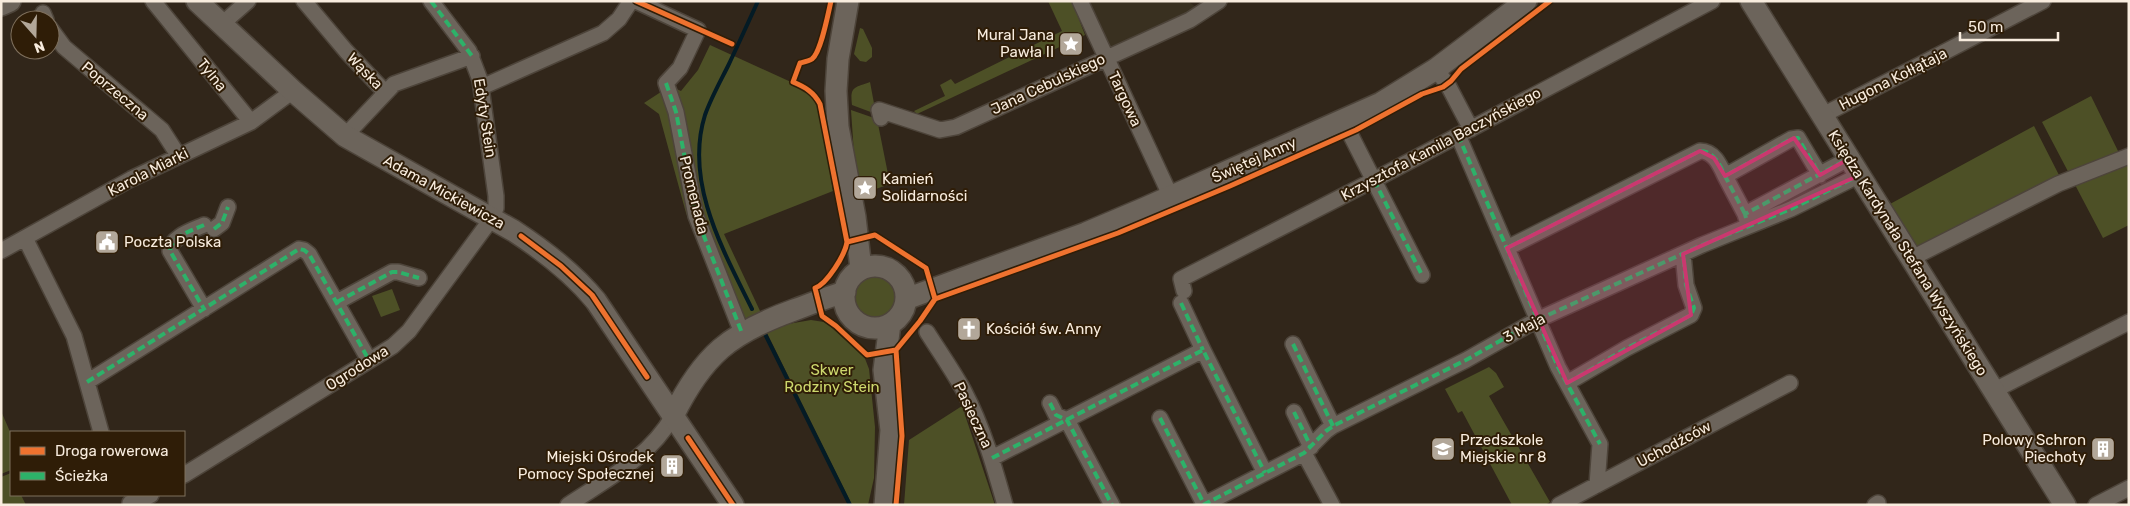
<svg xmlns="http://www.w3.org/2000/svg" width="2130" height="506" font-family="Rubik,sans-serif">
<style>
.industrial{fill:#393020}
.green{fill:#4d5026}
.lines{fill:none;stroke-linecap:round;stroke-linejoin:round}
.stream{stroke:#041b25;stroke-width:4}
.street-casing{stroke:#4d443a;stroke-width:18}
.secondary-casing{stroke:#4d443a;stroke-width:24}
.street{stroke:#6c645b;stroke-width:15}
.secondary{stroke:#6c645b;stroke-width:21}
.quiet{stroke:#2db169;stroke-width:4;stroke-dasharray:8 4;stroke-linecap:butt}
.cycleway-casing{stroke:#2f1d07;stroke-width:8}
.cycleway{stroke:#ef722f;stroke-width:5}
.marked{fill:#ca386f;fill-opacity:0.2;stroke:#ca386f;stroke-width:4;stroke-linejoin:round}
.labels{text-anchor:middle;stroke-width:4;stroke-linejoin:round;paint-order:stroke}
.poi-label{font-size:15px;fill:#f8ecde;stroke:#2f1d07;text-anchor:start}
.street-label{font-size:15px;fill:#f8ecde;stroke:#2f1d07}
.park-label{font-size:15px;fill:#cdd86d;stroke:#2f1d07}
</style>
<rect width="100%" height="100%" fill="#31261a"/>
<path class="industrial" d="M1086 1H1188L1197 8 1113 49 1110 48Z"/>
<path class="green" d="M1048 1H1072L1085 35 917 114 914 111 945 96 940 85 951 79 955 84 1062 31Z
M860 28 863 29 872 48V57L866 62 860 61 854 54Z
M710 45 791 82 790 84C806 91 815 94 820 111L833 191 724 234 761 313 731 328 686 213 659 114 644 103 670 86 681 91 698 70Z
M870 82 876 114 852 105C850 87 853 88 870 82Z
M2091 96 2120 155 2129 151V225L2103 238 2042 122Z
M851 110 877 119 890 184 870 191 868 183 861 185 854 154Z
M2034 126 2061 179 1919 251 1890 204Z
M854 296a21 21 0 1 1 42 0a21 21 0 1 1-42 0Z
M392 289 400 310 381 317 372 296Z
M811 320 824 322 831 327 864 356 869 369 875 427 874 478 868 505H852L767 333 788 324Z
M1489 367 1496 373 1504 387 1489 396 1550 502 1545 505H1512L1462 411 1458 413 1445 389Z
M962 406 995 505H904L909 440Z
M1 411 11 434V470L1 474Z
M11 473V495H21L26 505H1V477Z"/>
<g class="lines">
<path class="stream" d="M752 309C723 250 684 182 705 115 711 98 720 82 728 66 738 45 748 23 758 1
M765 334 850 505"/>
<defs>
<path id="street" d="M153 1 251 122
M304 1 346 51 385 92
M636 1 698 30 680 68 666 83 676 112 696 216 742 333
M1080 1 1171 197
M43 13 46 20
M222 24 248 1
M50 28 64 47 162 130 178 155
M1436 69 1449 87 1471 129
M482 87 603 33 619 19 631 1
M1823 115 2043 1
M881 118 879 110 940 130 956 127 1190 20 1219 1
M1343 120 1422 275
M1458 135 1558 367 1600 444 1597 485
M345 136 394 84 472 56
M1745 214 1725 176 1791 139 1798 138 1820 175
M1748 224 1745 214 1850 158
M204 225C193 230 170 237 170 251L204 309
M214 229 222 223 228 207
M25 238 74 336 101 432
M1507 248 1700 151C1714 151 1720 165 1725 176
M1 251 131 179 251 122 293 91
M1912 258 2058 184 2129 156
M1184 291 1181 279 1374 180 1712 1
M337 302 392 272H398L419 278
M1181 303 1203 350
M927 332C939 351 953 371 964 391 983 427 994 466 1005 505
M1293 344 1333 426
M87 382 299 249 304 250 309 254 369 360
M1567 383 1627 348 1691 315 1694 308 1686 285 1683 254
M1993 391 2129 322
M1050 403 1056 415 1067 420 1112 505
M1294 412 1311 447
M1160 418 1204 504
M1304 453 1332 505
M992 458 1203 350 1265 473
M184 475 393 346 409 331 492 218 496 208V196L480 80 469 51 431 1
M130 503 142 500 151 495
M568 505C607 479 649 458 673 416
M1203 505 1304 453 1326 431 1333 426 1466 360 1537 320 1702 245 1791 209 1860 175
M1559 505 1790 383
M1875 505 1878 503
M2096 505 2129 488"/>
<path id="secondary" d="M197 1 293 91 345 136 514 231C543 250 574 274 596 301L733 505
M848 1 838 59 836 91 838 127 855 217 861 269
M1751 1 2065 505
M1 5 10 1
M844 297a31 31 0 1 1 62 0a31 31 0 1 1-62 0Z
M906 299 1086 233 1145 208 1381 103 1436 69 1526 1
M673 416C703 355 730 333 794 310 811 304 827 297 845 292
M885 505 891 430 884 370 890 324"/>
</defs>
<use href="#street" class="street-casing"/>
<use href="#secondary" class="secondary-casing"/>
<use href="#street" class="street"/>
<use href="#secondary" class="secondary"/>
<path class="quiet" d="M431 1 472 56
M666 83 676 112 696 216 742 333
M1458 135 1558 367 1600 444
M1374 180 1422 275
M1745 214 1725 176 1791 139 1798 138 1820 175
M1746 218 1745 214 1850 158
M204 225C193 230 170 237 170 251L204 309
M214 229 222 223 228 207
M1507 248 1700 151C1714 151 1720 165 1725 176
M337 302 392 272H398L419 278
M1181 303 1203 350
M1293 344 1333 426
M87 382 299 249 304 250 309 254 369 360
M1567 383 1627 348 1691 315 1694 308 1686 285 1683 254
M1050 403 1056 415 1067 420 1112 505
M1294 412 1311 447
M1160 418 1204 504
M992 458 1203 350 1265 473
M1203 505 1304 453 1326 431 1333 426 1466 360 1537 320 1702 245 1791 209 1860 175"/>
<defs>
<path id="cycleway" d="M636 1 732 44
M831 1C828 14 821 52 812 59 809 61 804 62 800 63L793 82C805 87 814 92 820 104L847 242
M521 236 561 266 592 295 647 377
M935 299 926 268 875 235 847 242C845 255 827 284 815 288L822 316 836 326 867 355 896 350 920 321 935 299 1118 233 1230 186 1356 130 1422 94 1443 87 1451 81 1461 69 1550 1
M688 438 733 505
M896 505 902 436 896 350"/>
</defs>
<use href="#cycleway" class="cycleway-casing"/>
<use href="#cycleway" class="cycleway"/>
</g>
<path class="marked" d="M1794 138 1820 175 1850 158 1860 175 1683 254 1691 315 1567 383 1507 248 1700 151 1714 158 1725 176Z"/>
<defs>
<symbol id="sight-square" viewBox="-11 -11 22 22"><rect x="-9" y="-9" width="18" height="18" rx="4" fill="#b2a799" stroke="#2f1d07"/><path d="M0-6L1.8-2.2L6-1.7L2.9 1.2L3.7 5.4L0 3.3L-3.7 5.4L-2.9 1.2L-6-1.7L-1.8-2.2Z" fill="#fff"/></symbol>
<symbol id="civic-square" viewBox="-11 -11 22 22"><rect x="-9" y="-9" width="18" height="18" rx="4" fill="#b2a799" stroke="#2f1d07"/><path d="M-.6-6.5H3V-4.5H.6V-3L4-1V1h2V6H-6V1h2V-1L-.6-3ZM-1.2 2.5V6h2.4V2.5Z" fill="#fff"/></symbol>
<symbol id="church-square" viewBox="-11 -11 22 22"><rect x="-9" y="-9" width="18" height="18" rx="4" fill="#b2a799" stroke="#2f1d07"/><path d="M-1.2-6h2.4v3.5h3.3v2.4h-3.3V6h-2.4V-.1h-3.3v-2.4h3.3Z" fill="#fff"/></symbol>
<symbol id="school-square" viewBox="-11 -11 22 22"><rect x="-9" y="-9" width="18" height="18" rx="4" fill="#b2a799" stroke="#2f1d07"/><path d="M0-5L7-2L0 1L-7-2ZM-4 1L0 2.5L4 1V4Q0 6-4 4Z" fill="#fff"/></symbol>
<symbol id="building-square" viewBox="-11 -11 22 22"><rect x="-9" y="-9" width="18" height="18" rx="4" fill="#b2a799" stroke="#2f1d07"/><path d="M-4-6H4V6H1V3H-1V6H-4ZM-2.5-4.3h1.7v1.8h-1.7ZM.8-4.3h1.7v1.8H.8ZM-2.5-1h1.7V.8h-1.7ZM.8-1h1.7V.8H.8Z" fill="#fff"/></symbol>
</defs>
<g fill-rule="evenodd">
<use href="#sight-square" x="1057" y="30" width="28" height="28"/>
<use href="#sight-square" x="851" y="174" width="28" height="28"/>
<use href="#civic-square" x="93" y="228" width="28" height="28"/>
<use href="#church-square" x="955" y="315" width="28" height="28"/>
<use href="#school-square" x="1429" y="435" width="28" height="28"/>
<use href="#building-square" x="2089" y="435" width="28" height="28"/>
<use href="#building-square" x="658" y="452" width="28" height="28"/>
</g>
<g class="labels">
<g class="poi-label">
<text x="1054" y="40" text-anchor="end">Mural Jana<tspan x="1054" dy="17">Pawła II</tspan></text>
<text x="882" y="184">Kamień<tspan x="882" dy="17">Solidarności</tspan></text>
<text x="124" y="247">Poczta Polska</text>
<text x="986" y="334">Kościół św. Anny</text>
<text x="1460" y="445">Przedszkole<tspan x="1460" dy="17">Miejskie nr 8</tspan></text>
<text x="2086" y="445" text-anchor="end">Polowy Schron<tspan x="2086" dy="17">Piechoty</tspan></text>
<text x="654" y="462" text-anchor="end">Miejski Ośrodek<tspan x="654" dy="17">Pomocy Społecznej</tspan></text>
</g>
<g class="street-label">
<text transform="translate(365 71) rotate(46)" y="5">Wąska</text>
<text transform="translate(212 75) rotate(51)" y="5">Tylna</text>
<text transform="translate(1893 79) rotate(-27)" y="5">Hugona Kołłątaja</text>
<text transform="translate(1048 84) rotate(-25)" y="5">Jana Cebulskiego</text>
<text transform="translate(115 91) rotate(40)" y="5">Poprzeczna</text>
<text transform="translate(1125 99) rotate(65)" y="5">Targowa</text>
<text transform="translate(485 118) rotate(81)" y="5">Edyty Stein</text>
<text transform="translate(1441 144) rotate(-28)" y="5">Krzysztofa Kamila Baczyńskiego</text>
<text transform="translate(1254 160) rotate(-24)" y="5">Świętej Anny</text>
<text transform="translate(148 172) rotate(-27)" y="5">Karola Miarki</text>
<text transform="translate(444 192) rotate(29)" y="5">Adama Mickiewicza</text>
<text transform="translate(694 195) rotate(76)" y="5">Promenada</text>
<text transform="translate(1908 253) rotate(58)" y="5">Księdza Kardynała Stefana Wyszyńskiego</text>
<text transform="translate(1524 328) rotate(-28)" y="5">3 Maja</text>
<text transform="translate(357 368) rotate(-32)" y="5">Ogrodowa</text>
<text transform="translate(973 415) rotate(65)" y="5">Pasieczna</text>
<text transform="translate(1674 444) rotate(-28)" y="5">Uchodźców</text>
</g>
<g class="park-label">
<text x="832" y="375">Skwer<tspan x="832" dy="17">Rodziny Stein</tspan></text>
</g>
</g>
<rect width="2130" height="506" fill="none" stroke="#f8ecde" stroke-width="5"/>
<rect x="10" y="431" width="175" height="65" fill="#2f1d07" stroke="#7f705d"/>
<rect x="20" y="447" width="25" height="8" fill="#ef722f" stroke="#7f705d"/>
<text x="55" y="456" font-size="15" fill="#f8ecde">Droga rowerowa</text>
<rect x="20" y="472" width="25" height="8" fill="#2db169" stroke="#7f705d"/>
<text x="55" y="481" font-size="15" fill="#f8ecde">Ścieżka</text>
<g transform="translate(35 35) rotate(160)"><circle r="24" fill="#2f1d07" stroke="#7f705d"/>
<path d="M0-4L9 19L0 12L-9 19Z" fill="#b2a799"/>
<text y="-8" font-size="14" font-weight="bold" text-anchor="middle" fill="#f8ecde">N</text>
</g>
<path d="M1960 32v8h98v-8" fill="none" stroke="#f8ecde" stroke-width="2.5"/>
<text x="1968" y="32" font-size="15" fill="#f8ecde" stroke="#2f1d07" stroke-width="4" paint-order="stroke">50 m</text>
</svg>
